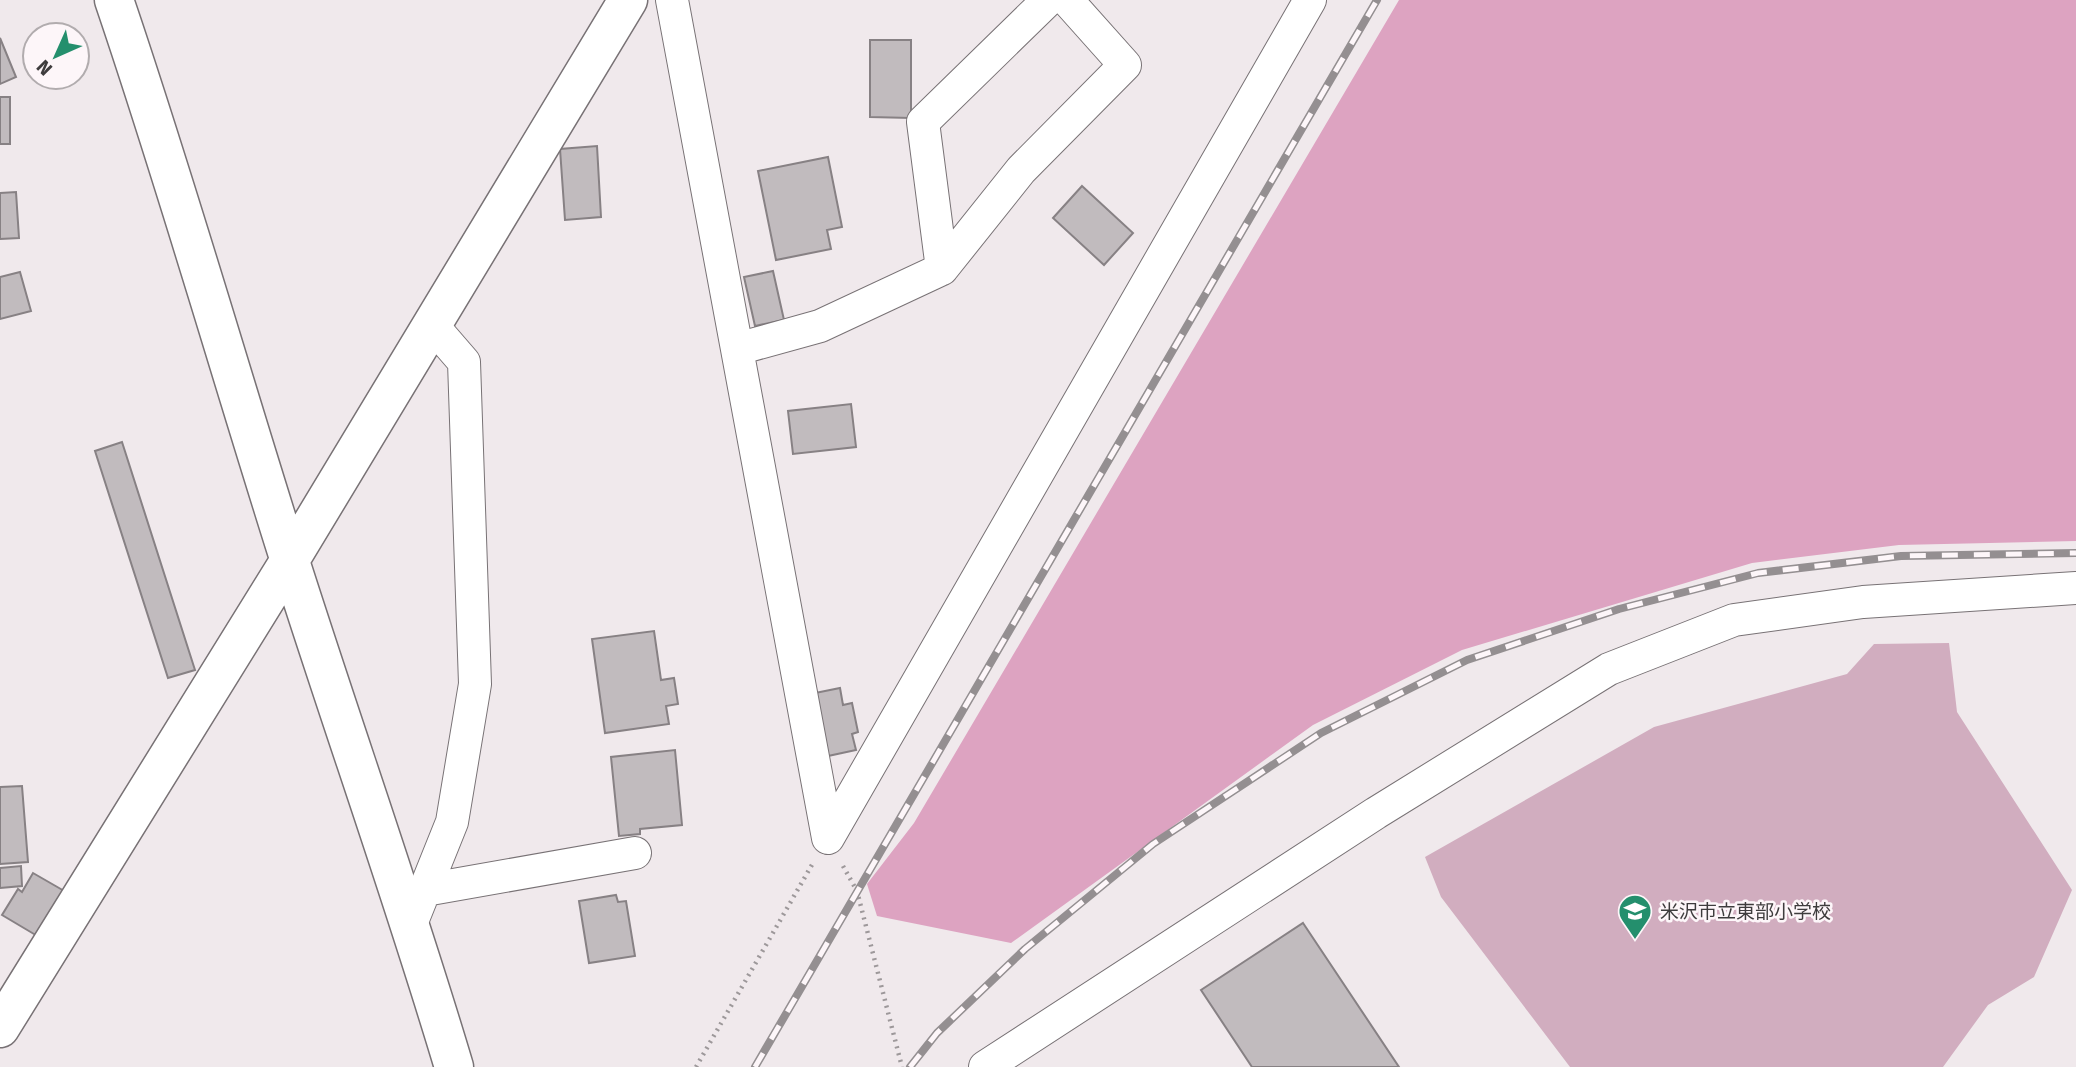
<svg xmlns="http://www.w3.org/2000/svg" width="2076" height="1067" font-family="'Fira Sans','Noto Sans JP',sans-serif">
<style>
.green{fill:#d1adbf}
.forest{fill:#dda3c1}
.building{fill:#c1bbbe;stroke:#878184;stroke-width:2}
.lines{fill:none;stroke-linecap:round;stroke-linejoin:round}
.street-casing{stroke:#787275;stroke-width:34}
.secondary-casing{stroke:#787275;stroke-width:41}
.path{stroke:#9d989a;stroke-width:4.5;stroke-dasharray:2 5;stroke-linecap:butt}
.street{stroke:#fff;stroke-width:32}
.secondary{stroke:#fff;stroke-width:38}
.rail-casing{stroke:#948f91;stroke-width:8}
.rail{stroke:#fdf6f9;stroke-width:5;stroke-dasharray:16;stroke-linecap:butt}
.labels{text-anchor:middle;stroke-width:5;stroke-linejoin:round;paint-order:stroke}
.poi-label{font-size:19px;fill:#3e3c3d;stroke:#fdf6f9;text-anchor:start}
</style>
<rect width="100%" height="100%" fill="#f0e9ec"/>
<path class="green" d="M1949 643 1957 712 2072 890 2034 977 1988 1005 1943 1067H1570L1441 897 1425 857 1654 727 1847 674 1874 644Z"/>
<path class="forest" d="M1399 0H2076V541L1899 545 1752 563 1462 650 1313 725 1011 943 877 916 867 884 914 823Z"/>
<path class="building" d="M0 38 16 77 0 84Z
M870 40H911V118L870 117Z
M0 97H10V144H0Z
M597 146 601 217 565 220 560 149Z
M828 157 842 227 827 230 831 249 776 260 758 171Z
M1082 186 1133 233 1104 265 1053 218Z
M16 192 19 238 0 239V193Z
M773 271 784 320 755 326 744 277Z
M20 272 31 311 0 319V277Z
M851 404 856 447 793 454 788 411Z
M122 442 195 670 168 678 95 451Z
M654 631 661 680 674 678 678 704 666 706 669 724 605 733 592 639Z
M840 688 843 705 852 703 858 732 852 734 856 750 828 756 815 693Z
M675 750 682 825 640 829V834L619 836 611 757Z
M22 786 28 862 0 864V787Z
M21 866 22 886 0 888V868Z
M33 873 66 892 39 937 2 915 18 889 22 892Z
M616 895 618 902 626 901 635 956 589 963 579 901Z
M1303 923 1399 1067H1252L1201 990Z"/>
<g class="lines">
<defs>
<path id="street" d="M672 0 828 838
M942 269 923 122 1048 0
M737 349 820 326 942 269 1021 170 1125 65 1067 0
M828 838 1310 0
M425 890 635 853
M411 924 452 822 475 684 464 362 432 325
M985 1067 1376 813 1609 669 1734 620 1863 602 2076 588"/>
<path id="secondary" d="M114 0C177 185 230 372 289 558 343 728 403 896 454 1067
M0 1028 290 560 628 0"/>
</defs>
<use href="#street" class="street-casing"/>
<use href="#secondary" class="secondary-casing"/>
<path class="path" d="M843 866 857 891 902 1067
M696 1067 813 863"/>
<use href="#street" class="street"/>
<use href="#secondary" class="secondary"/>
<defs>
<path id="rail" d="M755 1067 1377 0
M910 1067 937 1033 1025 949 1153 844 1321 733 1467 660 1619 609 1758 573 1901 556 2076 553"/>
</defs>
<use href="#rail" class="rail-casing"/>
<use href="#rail" class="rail"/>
</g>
<defs>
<symbol id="school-pin" viewBox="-11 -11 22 30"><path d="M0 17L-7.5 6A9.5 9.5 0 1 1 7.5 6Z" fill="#248f6d" stroke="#fdf6f9"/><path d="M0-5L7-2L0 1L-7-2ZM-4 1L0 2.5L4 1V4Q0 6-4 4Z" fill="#fff"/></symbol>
</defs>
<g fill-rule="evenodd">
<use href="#school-pin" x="1616" y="892" width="38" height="52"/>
</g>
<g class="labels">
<g class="poi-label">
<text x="1660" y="918">米沢市立東部小学校</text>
</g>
</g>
<g transform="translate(56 56) rotate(225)"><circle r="33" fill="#fdf6f9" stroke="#b1acae" stroke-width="2"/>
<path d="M0-5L12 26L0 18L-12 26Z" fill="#248f6d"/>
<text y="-10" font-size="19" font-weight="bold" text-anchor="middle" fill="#3e3c3d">N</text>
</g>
</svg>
